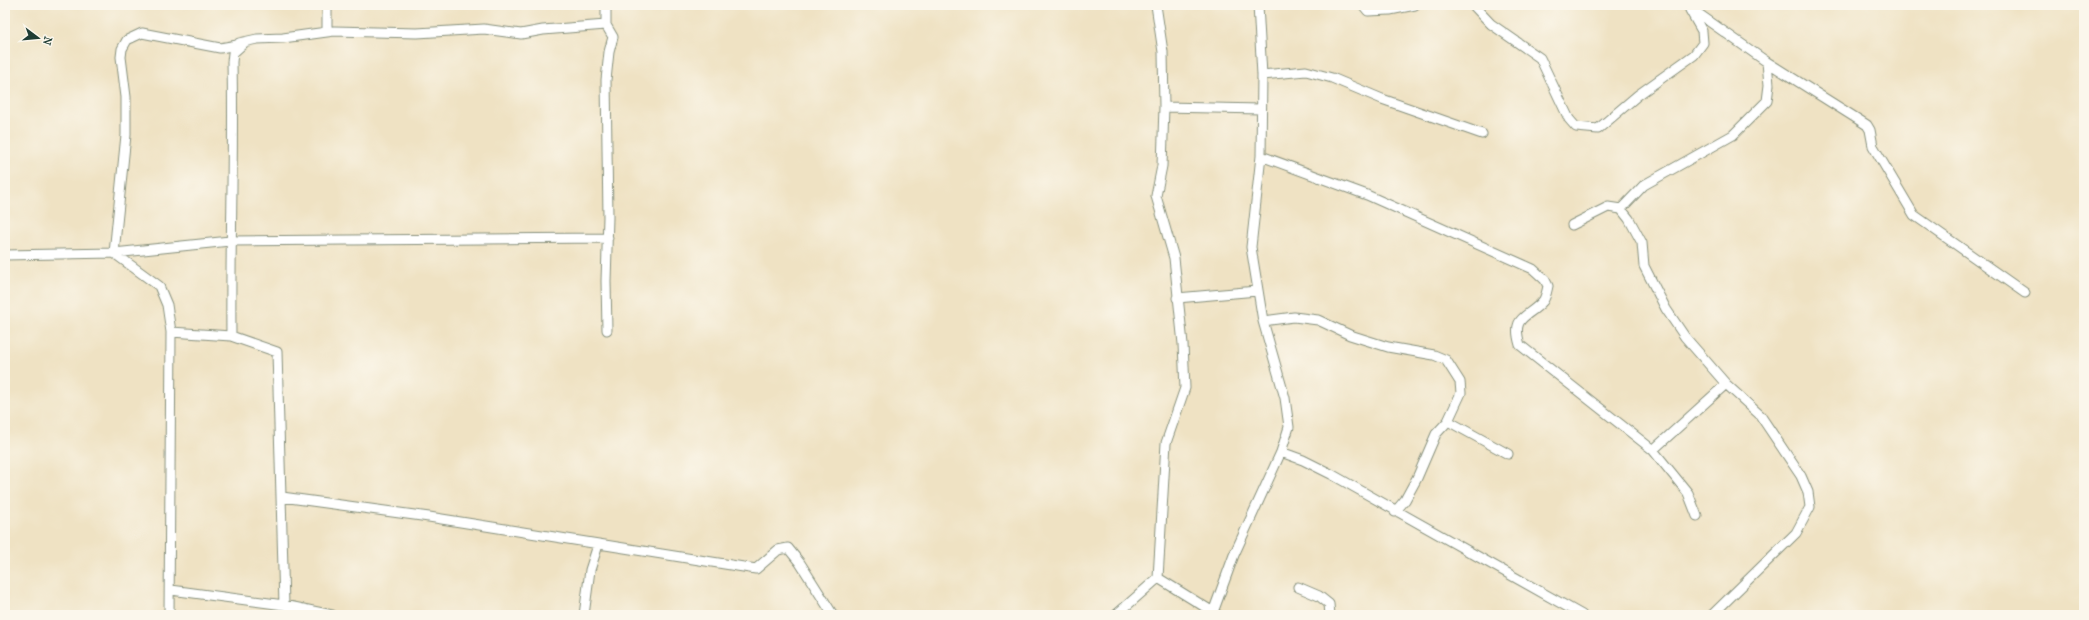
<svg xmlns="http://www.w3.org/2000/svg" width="2089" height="620" font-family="'IM FELL French Canon',serif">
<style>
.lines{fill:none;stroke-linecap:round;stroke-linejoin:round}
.minor-casing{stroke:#87907c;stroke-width:11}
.minor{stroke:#fff;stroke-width:9}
</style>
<rect width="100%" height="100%" fill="#fbf7ec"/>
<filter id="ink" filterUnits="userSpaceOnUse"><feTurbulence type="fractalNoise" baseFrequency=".025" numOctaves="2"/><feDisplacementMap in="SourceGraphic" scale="8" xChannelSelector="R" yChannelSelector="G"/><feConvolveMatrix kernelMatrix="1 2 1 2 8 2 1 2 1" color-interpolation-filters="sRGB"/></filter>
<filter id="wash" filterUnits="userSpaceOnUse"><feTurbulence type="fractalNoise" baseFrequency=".012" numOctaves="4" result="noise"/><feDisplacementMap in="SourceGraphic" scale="16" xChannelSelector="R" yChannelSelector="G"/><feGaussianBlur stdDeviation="0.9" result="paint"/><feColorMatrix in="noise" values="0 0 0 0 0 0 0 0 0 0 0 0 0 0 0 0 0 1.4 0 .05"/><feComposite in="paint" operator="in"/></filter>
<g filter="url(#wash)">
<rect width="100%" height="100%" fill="#efe2c3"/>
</g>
<g filter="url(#ink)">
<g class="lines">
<defs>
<path id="minor" d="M606 5V25L613 37 609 52 606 80 608 217 606 281 607 330
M1363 5 1368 11 1390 10 1415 5
M1473 5 1491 24 1540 58 1569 119 1576 127 1598 129 1638 95 1694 55 1703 43 1702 31 1690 10
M1686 5 1767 62 1867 125 1870 130 1873 146 1914 215 2025 293
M327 32V5
M243 44 220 48 142 33 127 40 122 49 121 57 126 97V135L114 253 230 241 608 238
M243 44 239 43 257 39 283 38 334 31 417 33 484 29 521 34 543 30 606 25
M1262 75 1306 71 1332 78 1382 99 1482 134
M1164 107 1261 109
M1261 156 1367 195 1533 269 1545 280 1548 286C1547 290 1546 297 1543 301 1527 319 1511 315 1520 345L1653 450 1688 493 1697 516
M1621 209 1644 185 1733 135 1767 101 1769 85 1767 62
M1572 225 1608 207 1621 209 1629 219 1642 243 1644 266 1666 309 1685 337 1726 384 1760 415 1801 476 1808 492 1810 507 1796 533 1712 615
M5 255 114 253 159 286 167 305 171 332 169 615
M1177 298 1257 291
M1263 321 1294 317 1318 320 1350 335 1388 347 1434 355 1446 360 1460 382 1461 393 1448 421 1436 434 1417 478 1405 500 1395 512
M171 332 231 336 277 352 284 605
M231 336C230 244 234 153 232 62L233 53 242 45
M1448 421 1508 454
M1653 450 1726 384
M1281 452 1303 460 1331 474 1582 615
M282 497 429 517 756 569 778 550 788 548 800 563 833 615
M1158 578 1218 615
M1298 587 1319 596 1329 604 1330 615
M171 590 284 605 332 615
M584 615 590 570 598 545
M1116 615 1158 578 1166 443 1185 388 1183 344 1174 258 1156 196 1162 166 1164 107 1163 52 1156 5
M1212 615 1234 555 1281 452 1289 427 1285 398 1263 321 1251 247 1261 156 1262 75 1258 5"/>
</defs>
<use href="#minor" class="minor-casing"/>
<use href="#minor" class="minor"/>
</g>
</g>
<rect width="2089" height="620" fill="none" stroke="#fbf7ec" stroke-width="20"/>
<g transform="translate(38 38) rotate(106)" stroke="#fbf7ec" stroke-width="3" paint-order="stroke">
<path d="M0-3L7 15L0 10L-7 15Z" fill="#1f3d34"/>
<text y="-6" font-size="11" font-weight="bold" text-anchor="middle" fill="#1f3d34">N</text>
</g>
</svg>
